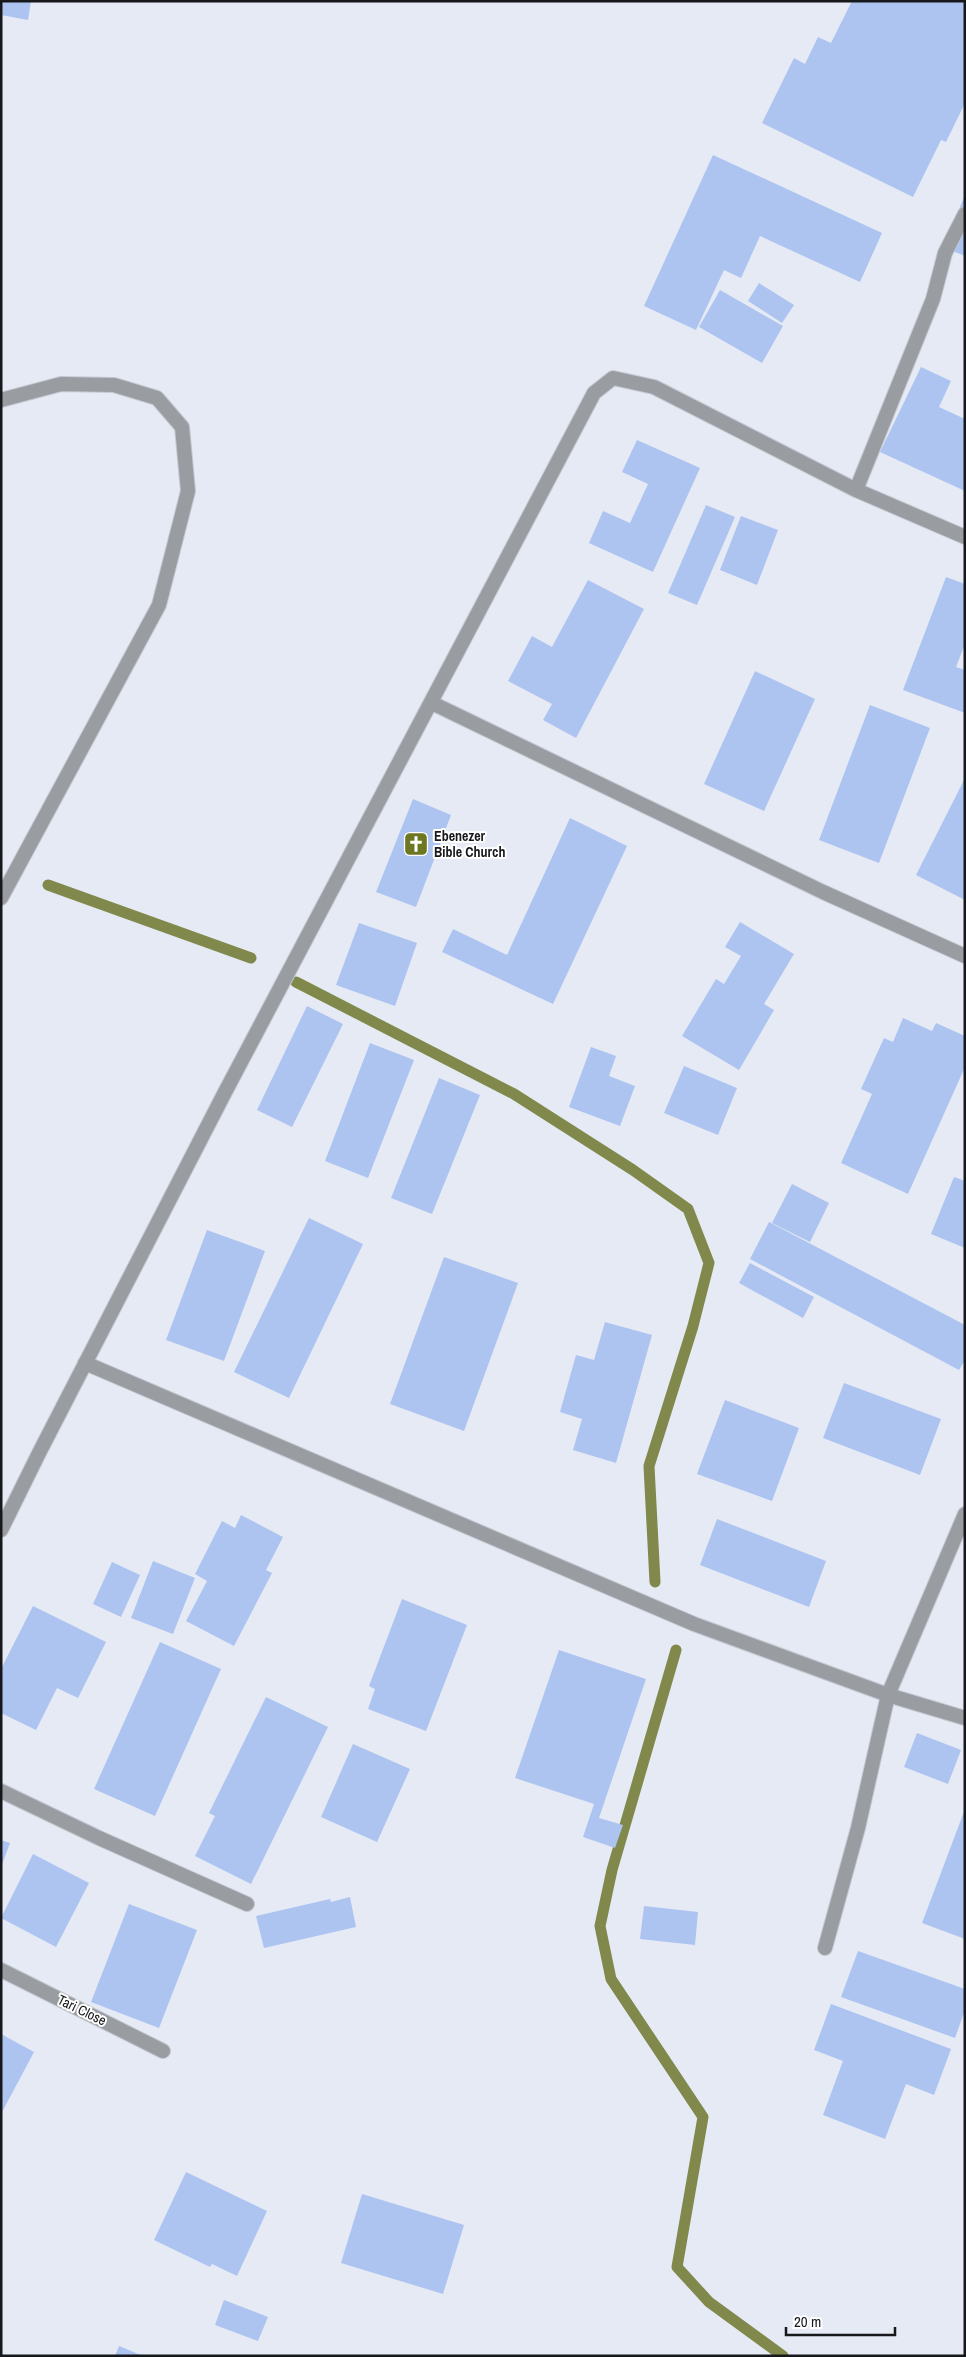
<svg xmlns="http://www.w3.org/2000/svg" width="966" height="2357" font-family="'Archivo Narrow',sans-serif">
<style>
.lines{fill:none;stroke-linecap:round;stroke-linejoin:round}
.stream{stroke:#80894b;stroke-width:11}
.building{fill:#adc4f1}
.service-casing{stroke:#c4c8d2;stroke-width:16}
.minor-casing{stroke:#c4c8d2;stroke-width:16}
.service{stroke:#999ca0;stroke-width:14}
.minor{stroke:#999ca0;stroke-width:14}
.labels{text-anchor:middle;stroke-width:4;stroke-linejoin:round;paint-order:stroke}
.poi-label{font-size:14px;font-weight:bold;fill:#16181b;stroke:#fff;text-anchor:start}
.street-label{font-size:14px;fill:#16181b;stroke:#fff}
</style>
<rect width="100%" height="100%" fill="#e5eaf5"/>
<g class="lines">
<path class="stream" d="M48 885 251 958
M296 982 514 1094 633 1170 688 1209 709 1263 693 1326 649 1466 655 1582
M676 1650 612 1870 600 1926 611 1979 703 2117 677 2267 709 2302 783 2356"/>
</g>
<path class="building" d="M1 1H31L28 20 1 15Z
M852 1H965V103L946 142 941 140 913 197 762 123 794 58 805 64 818 37 831 43Z
M713 155 882 233 860 282 760 236 741 278 724 270 696 330 644 306Z
M965 195V256L943 247Z
M759 283 794 305 782 323 748 301Z
M720 290 783 326 762 363 699 327Z
M921 367 951 381 939 407 965 419V491L880 452Z
M637 440 700 468 653 572 589 543 603 511 630 523 648 484 622 472Z
M706 505 735 517 697 605 668 593Z
M741 516 778 530 757 585 720 570Z
M946 577 965 584V644L956 667 965 670V713L903 690Z
M588 580 644 609 576 738 543 720 552 704 508 681 532 636 552 647Z
M755 671 815 699 764 811 704 784Z
M870 705 930 728 879 863 819 840Z
M965 778V900L916 875Z
M413 799 451 815 416 907 376 892Z
M570 818 627 846 553 1004 442 952 453 929 507 955Z
M740 922 794 954 764 1004 774 1010 739 1070 682 1036 716 979 724 984 741 956 725 947Z
M359 923 417 943 395 1006 336 985Z
M307 1006 343 1024 292 1127 257 1110Z
M903 1018 932 1031 936 1023 965 1036V1067L908 1194 841 1163 872 1094 861 1089 884 1038 893 1042Z
M370 1043 414 1060 368 1178 325 1161Z
M591 1047 616 1056 609 1076 635 1086 620 1126 569 1107Z
M684 1066 737 1088 718 1135 664 1113Z
M439 1078 480 1095 432 1214 391 1198Z
M954 1177 965 1181V1248L931 1234Z
M792 1184 829 1203 810 1242 772 1223Z
M309 1218 363 1244 289 1398 234 1372Z
M769 1222 965 1325V1360L959 1370 750 1259Z
M207 1230 265 1251 224 1361 166 1340Z
M444 1257 518 1283 464 1431 390 1404Z
M750 1263 814 1297 803 1318 739 1283Z
M605 1322 652 1335 616 1463 573 1450 582 1419 560 1412 576 1355 594 1360Z
M844 1383 941 1419 920 1475 823 1438Z
M725 1400 799 1428 772 1501 697 1474Z
M241 1515 283 1537 266 1570 272 1573 234 1646 186 1621 207 1581 195 1574 222 1521 235 1528Z
M717 1519 826 1561 809 1607 700 1565Z
M153 1561 195 1578 173 1634 131 1618Z
M112 1562 140 1575 121 1617 93 1604Z
M402 1599 467 1625 426 1731 368 1709 375 1689 369 1686Z
M33 1606 106 1642 78 1698 57 1688 36 1730 1 1713V1669Z
M160 1642 221 1669 155 1816 94 1789Z
M559 1650 646 1679 599 1818 623 1825 615 1848 583 1837 594 1804 515 1778Z
M266 1697 328 1727 251 1884 195 1856 215 1816 209 1813Z
M917 1733 961 1750 948 1784 904 1767Z
M353 1744 410 1769 377 1842 321 1817Z
M965 1809V1939L922 1923Z
M1 1840 10 1843 1 1867Z
M33 1854 89 1883 56 1947 1 1918Z
M350 1897 356 1927 264 1948 256 1916 330 1899 331 1902Z
M129 1904 197 1930 159 2028 91 2002Z
M644 1906 698 1912 695 1945 640 1939Z
M858 1951 965 1989V2010L955 2038 841 1997Z
M831 2004 951 2049 934 2095 906 2084 885 2139 823 2115 843 2061 814 2050Z
M1 2034 34 2052 1 2114Z
M186 2172 267 2211 237 2276 212 2264 210 2267 154 2240Z
M362 2194 464 2225 443 2294 341 2263Z
M224 2300 268 2317 258 2341 215 2325Z
M119 2346 143 2356H115Z"/>
<g class="lines">
<defs>
<path id="service" d="M1 400 61 384 114 385 157 398 182 427 188 491 159 605 1 898"/>
<path id="minor" d="M856 490 933 299 945 253 965 214
M432 703 823 892 965 956
M85 1363 694 1624 888 1695 858 1828 825 1948
M965 1514 888 1695 965 1718
M1 1530 39 1453 223 1096 594 393 613 378 654 387 856 490 965 537
M1 1791 99 1838 247 1904
M1 1970 163 2051"/>
</defs>
<use href="#service" class="service-casing"/>
<use href="#minor" class="minor-casing"/>
<use href="#service" class="service"/>
<use href="#minor" class="minor"/>
</g>
<defs>
<symbol id="church-square" viewBox="-11 -11 22 22"><rect x="-9" y="-9" width="18" height="18" rx="4" fill="#6d7620" stroke="#fff"/><path d="M-1.2-6h2.4v3.5h3.3v2.4h-3.3V6h-2.4V-.1h-3.3v-2.4h3.3Z" fill="#fff"/></symbol>
</defs>
<g fill-rule="evenodd">
<use href="#church-square" x="402" y="830" width="28" height="28"/>
</g>
<g class="labels">
<g class="poi-label">
<text x="434" y="841">Ebenezer<tspan x="434" dy="16">Bible Church</tspan></text>
</g>
<g class="street-label">
<text transform="translate(82 2010) rotate(26)" y="5">Tari Close</text>
</g>
</g>
<rect width="966" height="2357" fill="none" stroke="#16181b" stroke-width="5"/>
<path d="M786 2327v8h109v-8" fill="none" stroke="#16181b" stroke-width="2.5"/>
<text x="794" y="2327" font-size="15" fill="#16181b" stroke="#ffffff" stroke-width="4" paint-order="stroke">20 m</text>
</svg>
